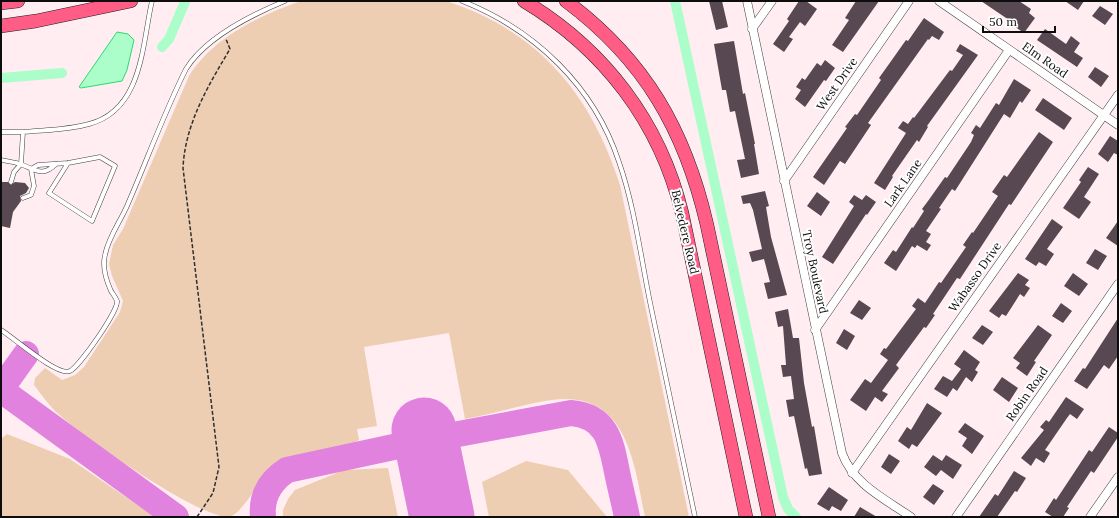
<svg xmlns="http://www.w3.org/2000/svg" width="1119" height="518" font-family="Lora,serif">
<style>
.green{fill:#eeceb2}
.water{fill:#abfdc9;stroke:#2adc6f}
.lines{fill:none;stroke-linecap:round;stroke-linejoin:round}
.canal{stroke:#abfdc9;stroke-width:10}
.taxiway{stroke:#e082de;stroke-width:26}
.runway{stroke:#e082de;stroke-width:65}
.building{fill:#574851}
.service-casing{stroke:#404040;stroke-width:5}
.minor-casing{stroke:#404040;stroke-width:9}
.primary-casing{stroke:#1e1e1e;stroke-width:14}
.path{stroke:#2f2f2f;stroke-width:1.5;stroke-dasharray:4 2;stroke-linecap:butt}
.service{stroke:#fff;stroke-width:4}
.minor{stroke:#fff;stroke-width:8}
.primary{stroke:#ff5d86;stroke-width:13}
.labels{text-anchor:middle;stroke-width:4;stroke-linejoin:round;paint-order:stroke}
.street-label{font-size:12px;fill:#0d0d0d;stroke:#fff}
</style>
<rect width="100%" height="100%" fill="#ffedf1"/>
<path class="green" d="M301 1H446C539 31 591 94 620 185L689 517H645C634 462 627 390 552 400 523 404 494 414 465 419L449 333 364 347 377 426 357 429 359 440 351 445C328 450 292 453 273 467 259 478 244 513 229 517 198 518 80 435 55 411 48 404 41 394 34 385L35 378 45 368 62 380 75 375 84 367 120 312 123 301 112 276 109 264 113 245 123 229 189 76C212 38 260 15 301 1Z
M7 434 70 459 155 517H1V439Z
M526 461 568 470 607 517H489L482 482Z
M388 468 398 517H283V510L288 499 295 490 344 470Z"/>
<path class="water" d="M117 32 128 34 134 40 127 70 122 81 81 88 79 87Z"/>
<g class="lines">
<path class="canal" d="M675 1 783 497 788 509 796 517
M162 47 169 39 185 2
M1 78 62 73"/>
<path class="taxiway" d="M1 389 26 354
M1 390 176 517
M263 517C261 496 270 481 287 470L426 440 571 413C607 416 611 442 617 472 620 487 624 502 627 517"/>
<path class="runway" d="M424 430 442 517"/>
</g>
<path class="building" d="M709 1H722L728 27 716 30Z
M799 1H806L817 9 805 26 800 22 789 37 793 39 784 52 773 44 789 21 787 19Z
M856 1H879L843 52 832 45 849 20 845 18Z
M981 1H1019L1031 9 1029 13 1035 18 1024 33 1011 24 1012 22Z
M1065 1H1084L1078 10Z
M1100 6 1113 14 1105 25 1092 16Z
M924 18 944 32 939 40 932 36 929 40 928 39 868 123 871 125 845 164 840 161 824 185 813 177 847 128 845 127 855 114 857 115 881 80 879 78 889 64 906 40 908 41Z
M1045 29 1066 44 1071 36 1080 43 1074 52 1083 58 1077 67 1037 40Z
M734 41 743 94 745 93 755 144H754L759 174 741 178 737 160 745 159 735 111 730 112 726 90H722L714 44Z
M960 44 978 55 927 126 928 127 919 142 917 140 892 176 893 177 885 190 874 183 906 133 898 128 903 121 908 124 913 117 914 118 950 70 952 71 963 55 956 51Z
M825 60 835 68 826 81 824 80 805 107 795 99 801 90 796 87 802 78 805 80 817 63 821 66Z
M1095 67 1109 76 1101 87 1088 77Z
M1014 79 1031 90 1022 103 1020 101 1010 118 1004 114 955 191 952 189 939 208 941 209 926 231 931 234 926 242 931 245 927 251 917 245 915 248 912 246 896 271 884 263 893 250 896 252 912 227 913 228 924 211 922 209 928 201 945 177 947 178 971 142 974 135 971 133 976 125 980 128 996 103 999 105Z
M1043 98 1072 118 1064 130 1035 110Z
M1039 132 1053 142 1011 205 1009 204 960 279 957 278 933 314 935 315 926 328 924 327 896 365 899 368 882 391 888 394 882 402 875 397 866 411 850 400 865 379 871 383 888 360 880 354 884 348 886 349 916 309 912 306 918 298 925 303 939 282 941 283 966 247 963 245 972 232 973 233 998 196 992 192 1004 175 1007 177Z
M1110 136 1118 141V155L1114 153 1108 162 1098 154Z
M1088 167 1099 174 1084 197 1091 202 1079 219 1063 208 1081 182 1079 180Z
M1 182H8L11 185 15 182 25 183 29 188 26 193 20 196 21 201 13 212 10 228 1 226Z
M765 191 769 206 766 207 771 237 787 295 768 299 764 283 770 282 764 259 752 262 749 252 762 249 753 210 750 203 743 204 741 196Z
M817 192 830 202 821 216 807 206Z
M854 195 862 200 866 195 876 202 867 215 866 214 833 264 822 257 854 206 849 202Z
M1052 219 1063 227 1047 249 1054 254 1046 266 1039 262 1036 266 1025 259Z
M1118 221V246L1106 238Z
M1095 249 1107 256 1098 270 1086 263Z
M1018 273 1029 280 1025 285 1030 288 1024 297 1020 294 1006 316 1002 314 999 318 989 311Z
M1073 273 1088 284 1079 296 1064 286Z
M859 300 871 308 862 320 850 313Z
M1061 303 1072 311 1063 323 1052 316Z
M788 309 793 338H799L804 383 812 427 814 426 822 474 809 476 807 468 805 469 794 416 789 417 786 400 794 399 791 376 783 377 781 365H786L783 326 778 327 775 312Z
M1118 318V356L1109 369 1104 365 1087 389 1074 381 1083 368 1085 369Z
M982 325 993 332 983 345 972 338Z
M1038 325 1052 335 1034 361 1036 362 1027 376 1016 368 1020 363 1013 358Z
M844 329 855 336 847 350 836 343Z
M964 350 980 362 975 370 978 372 972 382 966 377 957 391 953 388 947 397 934 389 943 376 952 381 961 369 954 364Z
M1002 377 1018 388 1009 402 993 390Z
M1066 397 1084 409 1077 419 1070 414 1067 418 1045 450 1050 453 1044 463 1036 458 1031 466 1021 458 1044 430 1040 427 1046 420 1049 422Z
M927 403 942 413 917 447 912 444 909 449 898 441 907 427 911 430Z
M965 423 984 436 972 454 962 446 967 438 958 432Z
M1109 427 1118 433V437L1094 473 1091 471 1067 507 1069 508 1063 517H1053L1045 512 1054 498 1056 500 1089 450 1092 452Z
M889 454 900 461 891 474 881 467Z
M933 455 942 461 946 455 962 465 953 479 941 470 936 476 924 467Z
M1014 471 1026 478 1017 492 1015 491 997 517H979L995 494 998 496Z
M933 484 944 491 934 505 923 497Z
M829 487 848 500 841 511 832 506 829 511 817 504Z
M860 507 877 517H854Z"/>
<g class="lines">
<defs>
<path id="service" d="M462 1C535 30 594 86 619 162 635 208 641 259 651 307 666 377 680 447 695 517
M1 132H23
M1 160C7 161 14 162 20 164 35 169 42 178 56 164
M31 169 38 165 68 163 100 157 115 166 92 221 49 193 68 163
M11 182 14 172 21 164 23 132C45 130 68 130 89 124 143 110 142 44 152 1
M23 198 31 195 34 186 31 169
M1 330C14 338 58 377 70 371 79 367 119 310 117 301 116 298 113 294 111 291 106 280 102 267 105 255 108 238 120 222 127 206 147 160 164 113 186 69 206 37 251 15 285 1"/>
<path id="minor" d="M747 1 842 453C853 484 885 499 911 517
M939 1 1118 125
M752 29 772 1
M784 181 909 1
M815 330 1009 50
M852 473 1118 95
M956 517 1118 284
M1090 517 1118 477"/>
<path id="primary" d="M524 1C604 49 660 122 682 213L746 517
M566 1C645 60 685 130 707 225L769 517
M1 3 18 1
M1 26 36 21 131 1"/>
</defs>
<use href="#service" class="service-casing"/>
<use href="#minor" class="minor-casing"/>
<use href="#primary" class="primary-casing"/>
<path class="path" d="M197 517 213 493 219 467 183 168C185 124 208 86 230 49L226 39"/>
<use href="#service" class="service"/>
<use href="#minor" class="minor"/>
<use href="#primary" class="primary"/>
</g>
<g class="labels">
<g class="street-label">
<text transform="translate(1045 60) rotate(35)" y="4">Elm Road</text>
<text transform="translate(837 84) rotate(-55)" y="4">West Drive</text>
<text transform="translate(903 183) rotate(-55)" y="4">Lark Lane</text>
<text transform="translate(685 232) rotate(77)" y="4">Belvedere Road</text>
<text transform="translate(815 272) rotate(78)" y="4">Troy Boulevard</text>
<text transform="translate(975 277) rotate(-55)" y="4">Wabasso Drive</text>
<text transform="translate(1027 394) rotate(-55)" y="4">Robin Road</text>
</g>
</g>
<rect width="1119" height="518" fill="none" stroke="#0d0d0d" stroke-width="4"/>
<path d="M983 26v6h72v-6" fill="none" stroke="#0d0d0d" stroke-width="2"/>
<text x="989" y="26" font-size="12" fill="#0d0d0d" stroke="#ffffff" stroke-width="3" paint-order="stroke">50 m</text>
</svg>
